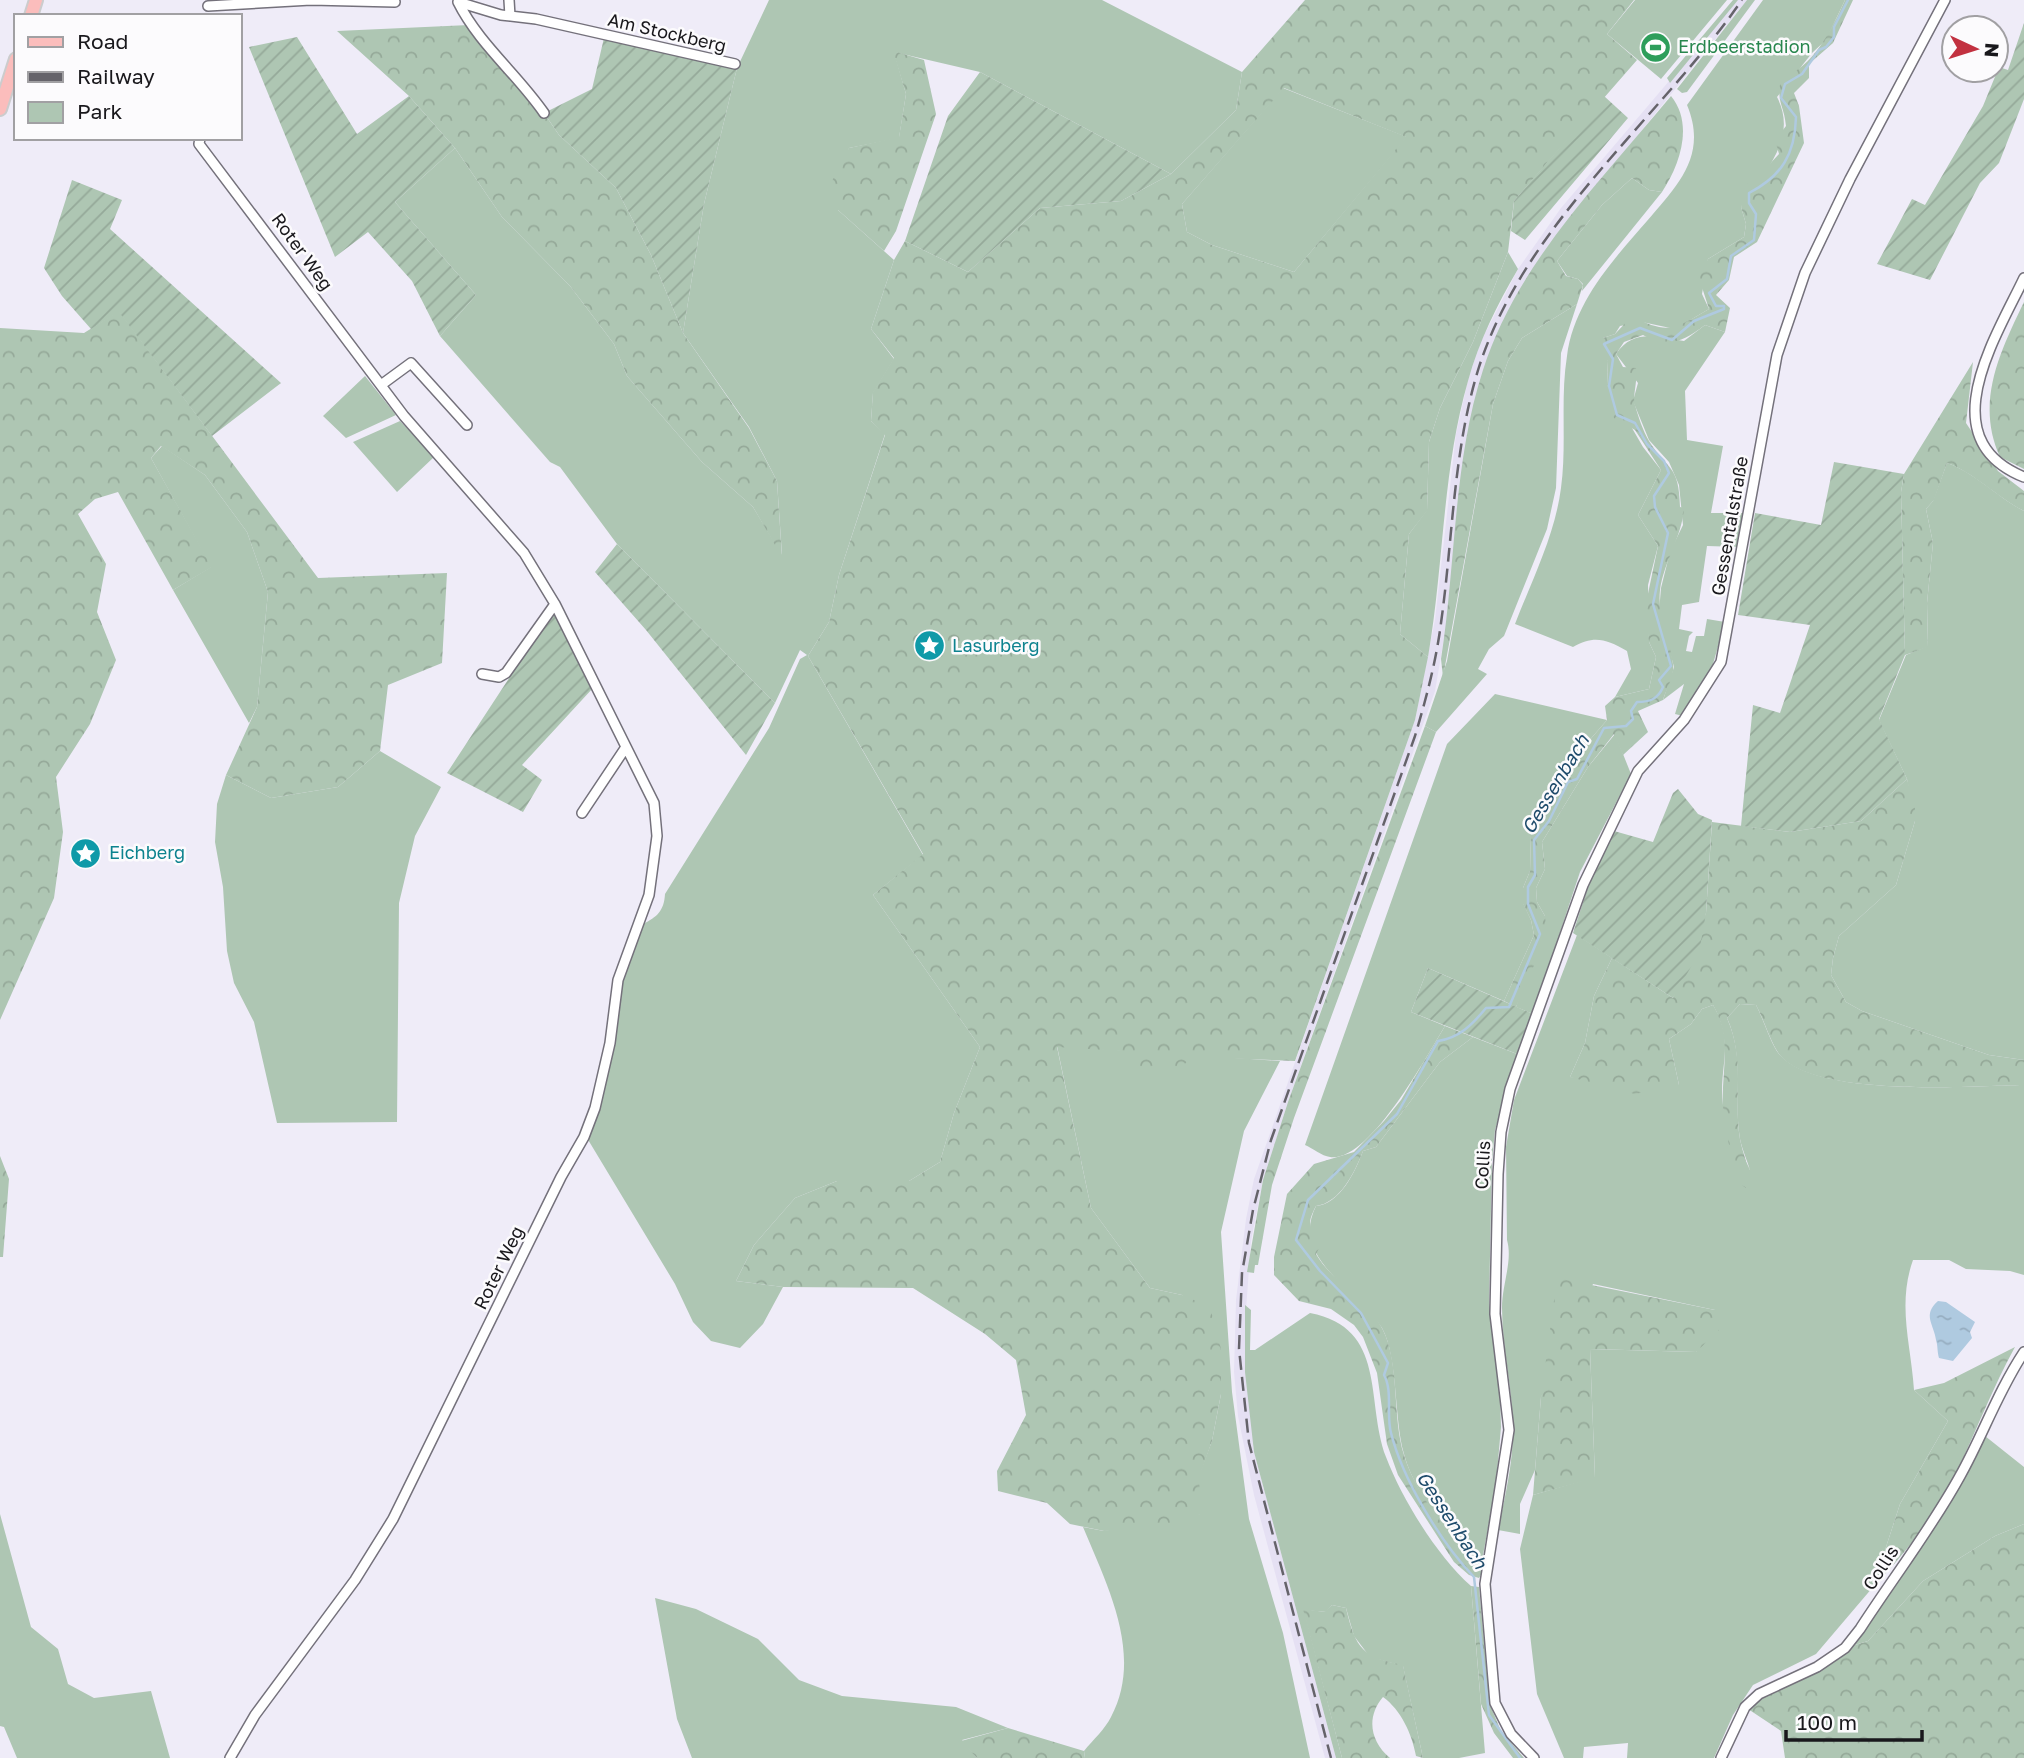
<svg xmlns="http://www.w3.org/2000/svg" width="2024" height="1758" font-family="'Golos Text',sans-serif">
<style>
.built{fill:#e5e0f3}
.green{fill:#aec6b3}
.forest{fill:url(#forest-crowns);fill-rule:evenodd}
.garden{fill:url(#garden-furrows)}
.water{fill:url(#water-ripples)}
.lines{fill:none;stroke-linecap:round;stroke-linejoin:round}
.stream{stroke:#afcae0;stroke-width:2.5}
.minor-casing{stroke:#74717b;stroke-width:12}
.major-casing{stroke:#cccccd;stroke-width:16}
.minor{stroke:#fff;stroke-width:9}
.major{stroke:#fbbdbc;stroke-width:12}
.rail{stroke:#65636a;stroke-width:2.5;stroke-dasharray:14 7;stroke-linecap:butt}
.labels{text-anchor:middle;stroke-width:5;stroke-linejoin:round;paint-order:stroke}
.street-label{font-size:18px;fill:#19181c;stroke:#fcfbfd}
.leisure-label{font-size:18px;fill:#27864d;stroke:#fcfbfd;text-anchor:start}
.culture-label{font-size:18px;fill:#0d838f;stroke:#fcfbfd;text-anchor:start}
.water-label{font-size:19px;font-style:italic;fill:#1e4b6b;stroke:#fcfbfd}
</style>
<defs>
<pattern id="forest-crowns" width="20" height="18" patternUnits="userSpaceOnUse" patternTransform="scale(1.75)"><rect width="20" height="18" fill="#aec6b3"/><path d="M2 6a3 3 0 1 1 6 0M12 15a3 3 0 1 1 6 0" fill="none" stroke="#95a999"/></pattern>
<pattern id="garden-furrows" width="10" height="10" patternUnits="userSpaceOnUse" patternTransform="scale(1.75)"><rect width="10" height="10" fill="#aec6b3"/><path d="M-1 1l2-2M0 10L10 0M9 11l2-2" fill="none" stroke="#95a999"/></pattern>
<pattern id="water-ripples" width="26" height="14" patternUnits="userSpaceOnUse" patternTransform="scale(1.75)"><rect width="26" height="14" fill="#afcae0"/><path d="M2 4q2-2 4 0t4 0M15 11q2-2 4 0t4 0" fill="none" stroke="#96adc0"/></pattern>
</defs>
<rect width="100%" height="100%" fill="#efecf8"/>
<path class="built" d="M1738 0H1747L1546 249 1503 320 1455 546 1449 610 1435 691 1288 1102 1263 1180 1251 1241 1245 1324 1254 1452 1336 1758H1325L1254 1495 1238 1416 1234 1372 1236 1300 1246 1219 1254 1179 1415 720 1435 620 1456 434 1468 380 1481 341 1518 269 1561 208Z"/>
<path class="green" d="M769 0H1102L1242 72 1236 110 1171 174 980 72 894 52 906 94 899 138 849 148 838 210 894 260 871 329 894 359 873 393 871 421 885 434 839 575 829 622 808 656 923 855 873 895 980 1047 954 1113 940 1162 909 1181H837L795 1198 754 1245 736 1281 783 1287 763 1324 740 1348 711 1341 693 1322 675 1284 587 1138 605 1088 621 980 643 924C657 917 664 911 665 894L769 728 800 659 807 655 800 650 775 703 617 544 560 467 550 462 440 336 476 295 395 202 455 148 502 217 570 286 614 344 627 376 702 462 753 507 782 555 777 481 749 427 683 333 704 204 737 68Z
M1635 0H1727L1661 79 1607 34Z
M1733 0H1738L1670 83 1667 78Z
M1747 0H1755L1687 92 1682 93 1677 89Z
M1763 0H1845L1826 40 1812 53 1777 97C1799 140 1763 172 1741 207L1746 224 1744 237 1708 259 1702 294 1709 309 1675 329 1642 322 1620 326 1615 334 1603 338 1608 361 1607 385 1643 447 1661 470 1638 515 1658 546 1648 585 1649 642 1656 657 1649 689 1615 697 1631 669 1627 651C1606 639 1594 635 1573 647L1515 624C1532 580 1555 535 1561 488 1567 445 1560 399 1567 356 1574 302 1613 260 1647 221 1678 185 1708 155 1687 105Z
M1283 88 1407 137 1294 272 1212 245 1187 232 1182 204Z
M1632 178 1649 190 1662 192 1582 291 1583 284 1578 279 1567 276 1557 261 1602 205Z
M1508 252 1518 269C1497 305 1479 341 1468 381 1442 471 1444 565 1428 657L1400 634 1409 534 1427 510 1429 442 1440 408 1473 342Z
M1577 304 1561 353 1556 488 1547 529 1504 636 1489 649 1478 669 1487 674 1436 732 1425 726 1447 661 1493 404 1508 361 1522 338Z
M1705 325 1725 332 1685 391 1687 440 1723 446 1711 513H1744L1739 547 1707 546 1699 602 1682 605 1679 629 1693 632 1689 636 1686 651 1692 652 1696 636H1704L1707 619 1725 622 1711 671 1683 716 1675 714 1684 684 1663 700 1674 667 1659 612 1661 588 1670 552 1683 525 1679 485 1669 462 1649 440 1633 401 1638 383 1616 354C1633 328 1658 337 1684 341Z
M365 376 396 415 346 438 323 416Z
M400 421 434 457 397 492 353 442Z
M162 446 205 475 247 532 268 592 257 707 249 723 173 590 211 567 151 458Z
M1947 463C1974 472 1997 497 2024 511V1060L1989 1055 1862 1011 1846 1002 1831 975 1833 958 1839 936 1896 885 1915 821 1907 779 1879 720 1906 655 1928 646 1927 603 1933 543 1926 509 1933 501Z
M1495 694 1607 720 1568 765 1557 796 1531 835 1530 871 1523 888V903L1531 920 1534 935 1504 1001 1428 968 1411 1012 1445 1026C1426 1057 1369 1163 1330 1157 1322 1156 1312 1148 1305 1145L1447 744Z
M1615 734 1631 774 1580 872 1533 1014 1516 1007 1545 916 1537 902 1536 888 1545 869 1542 842 1588 767Z
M380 751 441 787 415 836 399 903 397 1122 277 1123 254 1022 234 983 227 951 223 887 215 842 217 804 226 775 271 798 338 787Z
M1577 935 1612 958 1594 996 1585 1043 1570 1077 1679 1085 1669 1039 1691 1024 1702 1009 1713 1005C1736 1043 1718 1067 1723 1105 1726 1126 1742 1151 1750 1170 1747 1160 1742 1149 1740 1139 1733 1097 1745 1058 1727 1018L1740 1004 1756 1005C1763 1018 1771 1044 1779 1054 1817 1098 1967 1086 2024 1085V1275L2010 1271 1966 1269 1949 1260H1913C1897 1305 1911 1344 1914 1390L1948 1421 1900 1504 1873 1587 1816 1654 1753 1685 1733 1715 1714 1758H1627L1628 1743 1584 1747 1583 1758H1564L1537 1694 1520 1549 1533 1495 1595 1477 1590 1349 1696 1352 1715 1310 1593 1284 1541 1397 1535 1470 1520 1504V1534L1498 1530C1505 1497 1513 1464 1513 1430 1513 1389 1502 1349 1502 1308 1502 1284 1513 1261 1507 1240L1506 1147 1514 1100Z
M1473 1037 1517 1054 1495 1130 1492 1161 1489 1304 1500 1395 1501 1427 1496 1484 1481 1566 1479 1567 1471 1564C1447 1530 1415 1495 1404 1454 1394 1420 1398 1356 1382 1328 1359 1290 1289 1259 1316 1206 1340 1204 1355 1172 1363 1151L1376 1147 1440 1062Z
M1057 1046 1280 1061 1244 1131 1221 1232 1232 1392 1249 1519 1283 1633 1310 1758H1085L1084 1751C1093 1740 1105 1729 1111 1717 1144 1655 1107 1585 1083 1527L1104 1531 1200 1514 1198 1478 1212 1441 1221 1394V1349L1182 1295 1150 1288 1091 1208Z
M1245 1305 1251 1310 1250 1350H1255L1310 1313C1388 1328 1365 1401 1386 1457 1402 1499 1437 1556 1471 1586L1485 1753 1459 1758H1423L1403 1666 1370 1657 1354 1636 1346 1608 1332 1605 1326 1612 1304 1610 1342 1758H1336L1254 1452 1245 1372Z
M1980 1432 2024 1467V1524L1995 1536 1923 1581 1868 1641 1845 1648 1941 1508Z
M0 1514 31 1627 58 1649 68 1684 94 1698 151 1691 170 1758H17L4 1727 0 1726Z
M655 1598 696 1609 758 1639 799 1680 842 1696 956 1707 1008 1728 962 1740 977 1758H692L677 1719Z"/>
<path class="forest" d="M1305 0H1634L1607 34 1637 60 1514 201 1508 252 1473 342 1440 408 1429 442 1427 511 1409 534 1400 634 1428 657 1415 720 1295 1061 1191 1057 1176 1074 1136 1073 1121 1051 1057 1047 1091 1208 1150 1288 1182 1295 1210 1307 1221 1349V1394L1212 1441 1199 1478 1201 1514 1161 1529 1104 1531 1070 1524 1047 1503 998 1491 997 1471 1026 1415 1016 1360 985 1334 913 1288 783 1287 736 1281 754 1245 795 1198 837 1181H909L940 1162 954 1113 980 1047 873 895 923 854 808 656 829 622 839 575 885 435 871 421 873 392 894 358 871 329 894 260 905 241 968 272 1040 208 1121 201 1171 174 1236 110 1242 72ZM1284 88 1406 137 1294 272 1212 245 1187 232 1182 204Z
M1845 0H1853L1833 43 1809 64V78L1794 93 1799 106 1804 143 1757 242 1734 257 1729 280 1716 295 1730 308 1725 332 1705 325C1684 341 1668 349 1643 335L1624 342 1616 354 1623 367 1636 368C1638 381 1632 398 1635 405 1638 416 1643 431 1649 441 1668 471 1679 464 1680 507L1684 508C1682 537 1664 561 1660 590 1657 618 1670 638 1673 664 1675 675 1666 690 1663 700L1638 711 1648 732 1623 755 1614 734 1588 767 1542 842 1545 869 1536 888 1537 902 1545 916 1547 935 1516 1007 1504 1001 1534 935 1531 920 1523 904V888L1530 871 1531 835 1557 796 1568 765 1607 720 1605 706 1615 697 1649 689 1656 657 1649 642 1645 608 1658 546 1638 515 1661 470 1635 430 1614 418 1607 385 1608 361 1600 351 1603 338 1615 334 1632 316C1669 336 1676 328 1709 309L1699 278 1708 259 1744 237 1746 224 1741 207 1750 176 1765 169 1779 154 1775 140 1786 126C1784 104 1776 103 1781 79 1814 66 1831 31 1845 0Z
M469 25 522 81 559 135 616 188 651 255 683 333 749 428 777 481 782 557 753 507 702 462 627 376 614 344 570 286 502 217 455 148 409 96 337 31Z
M893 51 924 60 936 114 896 231 884 251 838 210 832 181 849 148 899 137 906 94Z
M1671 96C1694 124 1680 165 1662 192L1649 190 1632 178 1602 205 1557 261 1566 276 1578 279 1583 285 1577 304 1522 338 1508 361 1493 404 1443 677 1441 659C1456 564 1453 462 1483 370 1517 263 1601 181 1671 96Z
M2024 302V469L2000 457C1975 402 2000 352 2024 302Z
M119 311 318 578 447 573 442 663 388 685 380 751 338 787 271 798 226 775 257 707 268 592 247 532 205 475 161 446 151 458 212 567 173 590 118 492 95 499 78 514 106 564 97 612 116 660 90 724 56 777 63 832 54 898 0 1020V328L84 333Z
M1973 362 1966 423 1998 471 2024 491V511C1998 498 1973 472 1947 463L1934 500 1926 509 1933 543 1927 603 1928 647 1905 655 1901 492 1904 474Z
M1425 726 1436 732 1294 1118 1272 1185 1258 1265H1255L1254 1273 1247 1272 1263 1180 1288 1102Z
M1907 779 1915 807V821L1896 885 1839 936 1833 958 1831 975 1846 1002 1862 1011 1989 1055 2024 1060V1085C1971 1086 1813 1098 1779 1054 1770 1041 1764 1020 1756 1005L1740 1004 1727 1018C1746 1061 1733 1097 1740 1139 1744 1160 1751 1165 1746 1188L1739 1183C1732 1158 1725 1132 1723 1107 1721 1070 1733 1040 1713 1005L1702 1009 1691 1024 1669 1039 1679 1085 1635 1094 1570 1077 1585 1043 1594 996 1612 958 1673 998 1706 913 1712 822 1790 832 1861 821Z
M1445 1026 1473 1037 1440 1062 1376 1147 1363 1151C1355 1172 1340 1203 1316 1206 1305 1227 1311 1227 1321 1244L1316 1254C1333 1283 1368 1299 1383 1330 1400 1364 1392 1417 1404 1455 1416 1495 1448 1530 1471 1564L1479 1567 1482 1573 1479 1578 1469 1575 1454 1562 1398 1475 1387 1444 1377 1373 1363 1337 1354 1325 1331 1309 1299 1301 1274 1275V1257L1287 1194 1314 1164 1354 1152 1384 1121 1401 1100Z
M0 1156 9 1179 3 1257H0Z
M1557 1278 1715 1310 1719 1330 1696 1352 1590 1349 1595 1478 1533 1495 1541 1397Z
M2015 1347C1993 1387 1977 1429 1958 1469 1938 1512 1906 1553 1873 1587L1900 1504 1948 1421 1914 1390 1944 1383Z
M2024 1524V1758H1785L1781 1731 1745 1707 1845 1648 1868 1641 1923 1581 1995 1536Z
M1471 1586 1479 1587 1490 1705 1501 1731 1524 1758H1513L1494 1733 1481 1704Z
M1332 1605 1346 1608C1356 1650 1363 1657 1403 1665L1423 1758 1416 1756C1412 1734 1401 1710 1383 1697 1366 1717 1370 1741 1390 1758H1342L1303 1609 1325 1612Z
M1008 1728 1084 1751 1085 1758H977L961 1741Z"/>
<path class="garden" d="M2024 23V99L1999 163 1980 183 1930 280 1877 264 1912 199 1925 205 1983 106 1999 67 2008 70Z
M297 37 357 134 409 96 455 148 395 202 476 295 440 336 412 281 368 232 335 257 249 47Z
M604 38 737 68 704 204 683 333 651 255 616 188 559 135 544 113 592 89Z
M980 72 1171 174 1121 201 1040 208 968 272 905 241 948 116Z
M1604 96 1628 118 1525 240 1511 231 1514 201Z
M72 180 122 200 110 229 281 383 212 436 119 312 91 329 62 296 44 268Z
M1834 462 1904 474 1901 492 1905 655 1879 719 1907 779 1861 821 1790 832 1741 826 1753 705 1780 713 1810 625 1738 615 1755 513 1821 525Z
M617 544 775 703 746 755 646 630 595 572Z
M553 611 593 688 522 765 542 780 523 812 447 773Z
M1678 789 1698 814 1712 820 1706 913 1699 953 1673 998 1573 933 1589 884 1614 831 1653 842 1673 793Z
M1428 968 1533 1014 1517 1054 1411 1012Z"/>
<path class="water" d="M1938 1301 1946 1302 1975 1322 1970 1332 1972 1338 1953 1361 1939 1358C1937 1351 1938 1346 1936 1340 1934 1324 1922 1315 1938 1301Z"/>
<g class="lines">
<path class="stream" d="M1520 1758 1489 1715 1474 1577C1441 1543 1403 1480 1391 1433 1386 1415 1393 1391 1384 1375L1388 1363 1361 1313 1320 1271 1296 1240 1308 1200 1397 1114 1438 1041C1459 1038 1472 1025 1486 1008L1509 1007 1540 934 1528 904V887L1535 875 1534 840 1549 821 1568 782 1577 779 1604 728 1626 726 1633 719 1631 711 1637 702C1650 702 1658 699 1663 687L1659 680 1671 666 1653 604 1668 533 1655 507 1654 496 1669 473 1664 461 1647 444 1635 423 1617 415 1609 386 1613 359 1604 344 1640 328 1672 340 1694 321 1724 309V306H1716L1709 293 1727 279 1731 256 1754 240 1756 214 1749 203V193C1782 176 1795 154 1796 117L1781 98 1785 84 1802 74 1819 50 1826 47 1834 37V27L1848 0"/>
<defs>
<path id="minor" d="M509 0 510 16
M458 2 501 15 536 19 735 64
M458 2C479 44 517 74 544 113
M208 6 311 0 395 2
M200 138 199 144 404 416 524 553 555 604 654 803 657 836 649 895 618 980 610 1043 595 1108 584 1137 561 1177 393 1519 355 1580 255 1715 230 1758
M2024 278C1995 339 1930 439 2024 477
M381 385 411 363 467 425
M482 674 499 677 506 673 555 604
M582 813 626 747
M1534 1758 1511 1734 1495 1703 1485 1584 1509 1430 1495 1314 1498 1174 1501 1132 1510 1089 1583 885 1638 771 1684 720 1721 662 1777 355 1805 273 1850 179 1945 0
M1721 1758 1745 1707 1759 1694 1817 1667 1845 1648 1860 1629C1893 1578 1931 1529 1960 1476 1983 1435 1997 1393 2024 1352"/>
<path id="major" d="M31 16 36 0
M0 109 16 59"/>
</defs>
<use href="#minor" class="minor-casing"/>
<use href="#major" class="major-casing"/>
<use href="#minor" class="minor"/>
<use href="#major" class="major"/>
<path class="rail" d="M1331 1758 1249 1443 1239 1349 1242 1273 1253 1210 1271 1140 1415 736C1426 699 1436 662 1441 623 1453 538 1453 450 1479 367 1526 222 1657 122 1742 0"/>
</g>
<defs>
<symbol id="stadium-disc" viewBox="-11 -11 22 22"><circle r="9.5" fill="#2e9e5b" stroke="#fcfbfd"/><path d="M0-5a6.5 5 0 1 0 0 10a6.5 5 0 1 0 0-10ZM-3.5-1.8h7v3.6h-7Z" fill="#fff"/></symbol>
<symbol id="sight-disc" viewBox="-11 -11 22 22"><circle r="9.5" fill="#0f9aa8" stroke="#fcfbfd"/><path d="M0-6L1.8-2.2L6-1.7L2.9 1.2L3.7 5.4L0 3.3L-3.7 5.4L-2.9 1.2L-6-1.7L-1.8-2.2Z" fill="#fff"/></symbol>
</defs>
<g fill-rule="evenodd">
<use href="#stadium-disc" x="1638" y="30" width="35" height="35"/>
<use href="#sight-disc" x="912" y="628" width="35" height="35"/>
<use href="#sight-disc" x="68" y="836" width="35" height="35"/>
</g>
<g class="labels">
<g class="street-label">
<text transform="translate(667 33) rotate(13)" y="6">Am Stockberg</text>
<text transform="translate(302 252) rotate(54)" y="6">Roter Weg</text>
<text transform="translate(1730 526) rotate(-80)" y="6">Gessentalstraße</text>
<text transform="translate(1483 1165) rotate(-87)" y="6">Collis</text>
<text transform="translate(499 1268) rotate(-64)" y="6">Roter Weg</text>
<text transform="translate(1881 1568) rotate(-57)" y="6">Collis</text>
</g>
<g class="leisure-label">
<text x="1678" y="53">Erdbeerstadion</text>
</g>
<g class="culture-label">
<text x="952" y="652">Lasurberg</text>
<text x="109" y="859">Eichberg</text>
</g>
<g class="water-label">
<text transform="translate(1555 784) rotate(-59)" y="7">Gessenbach</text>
<text transform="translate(1452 1520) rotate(57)" y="7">Gessenbach</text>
</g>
</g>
<rect x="14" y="14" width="228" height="126" fill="#fcfbfd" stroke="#a1a0a3" stroke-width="2"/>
<rect x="28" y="37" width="35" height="10" fill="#fbbdbc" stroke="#a1a0a3" stroke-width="2"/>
<text x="77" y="49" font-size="21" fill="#19181c">Road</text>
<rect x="28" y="72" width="35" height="10" fill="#65636a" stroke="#a1a0a3" stroke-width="2"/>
<text x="77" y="84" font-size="21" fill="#19181c">Railway</text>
<rect x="28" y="102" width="35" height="21" fill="#aec6b3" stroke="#a1a0a3" stroke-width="2"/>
<text x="77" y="119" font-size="21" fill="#19181c">Park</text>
<g transform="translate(1975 49) rotate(94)"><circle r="33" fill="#fcfbfd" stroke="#a1a0a3" stroke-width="2"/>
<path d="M0-5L12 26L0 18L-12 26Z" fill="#c23140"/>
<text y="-10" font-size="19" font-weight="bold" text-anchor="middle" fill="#19181c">N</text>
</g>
<path d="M1786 1730v10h136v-10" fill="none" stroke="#19181c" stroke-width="3.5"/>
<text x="1797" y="1730" font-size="21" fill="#19181c" stroke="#fcfbfd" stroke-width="5" paint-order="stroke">100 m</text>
</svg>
